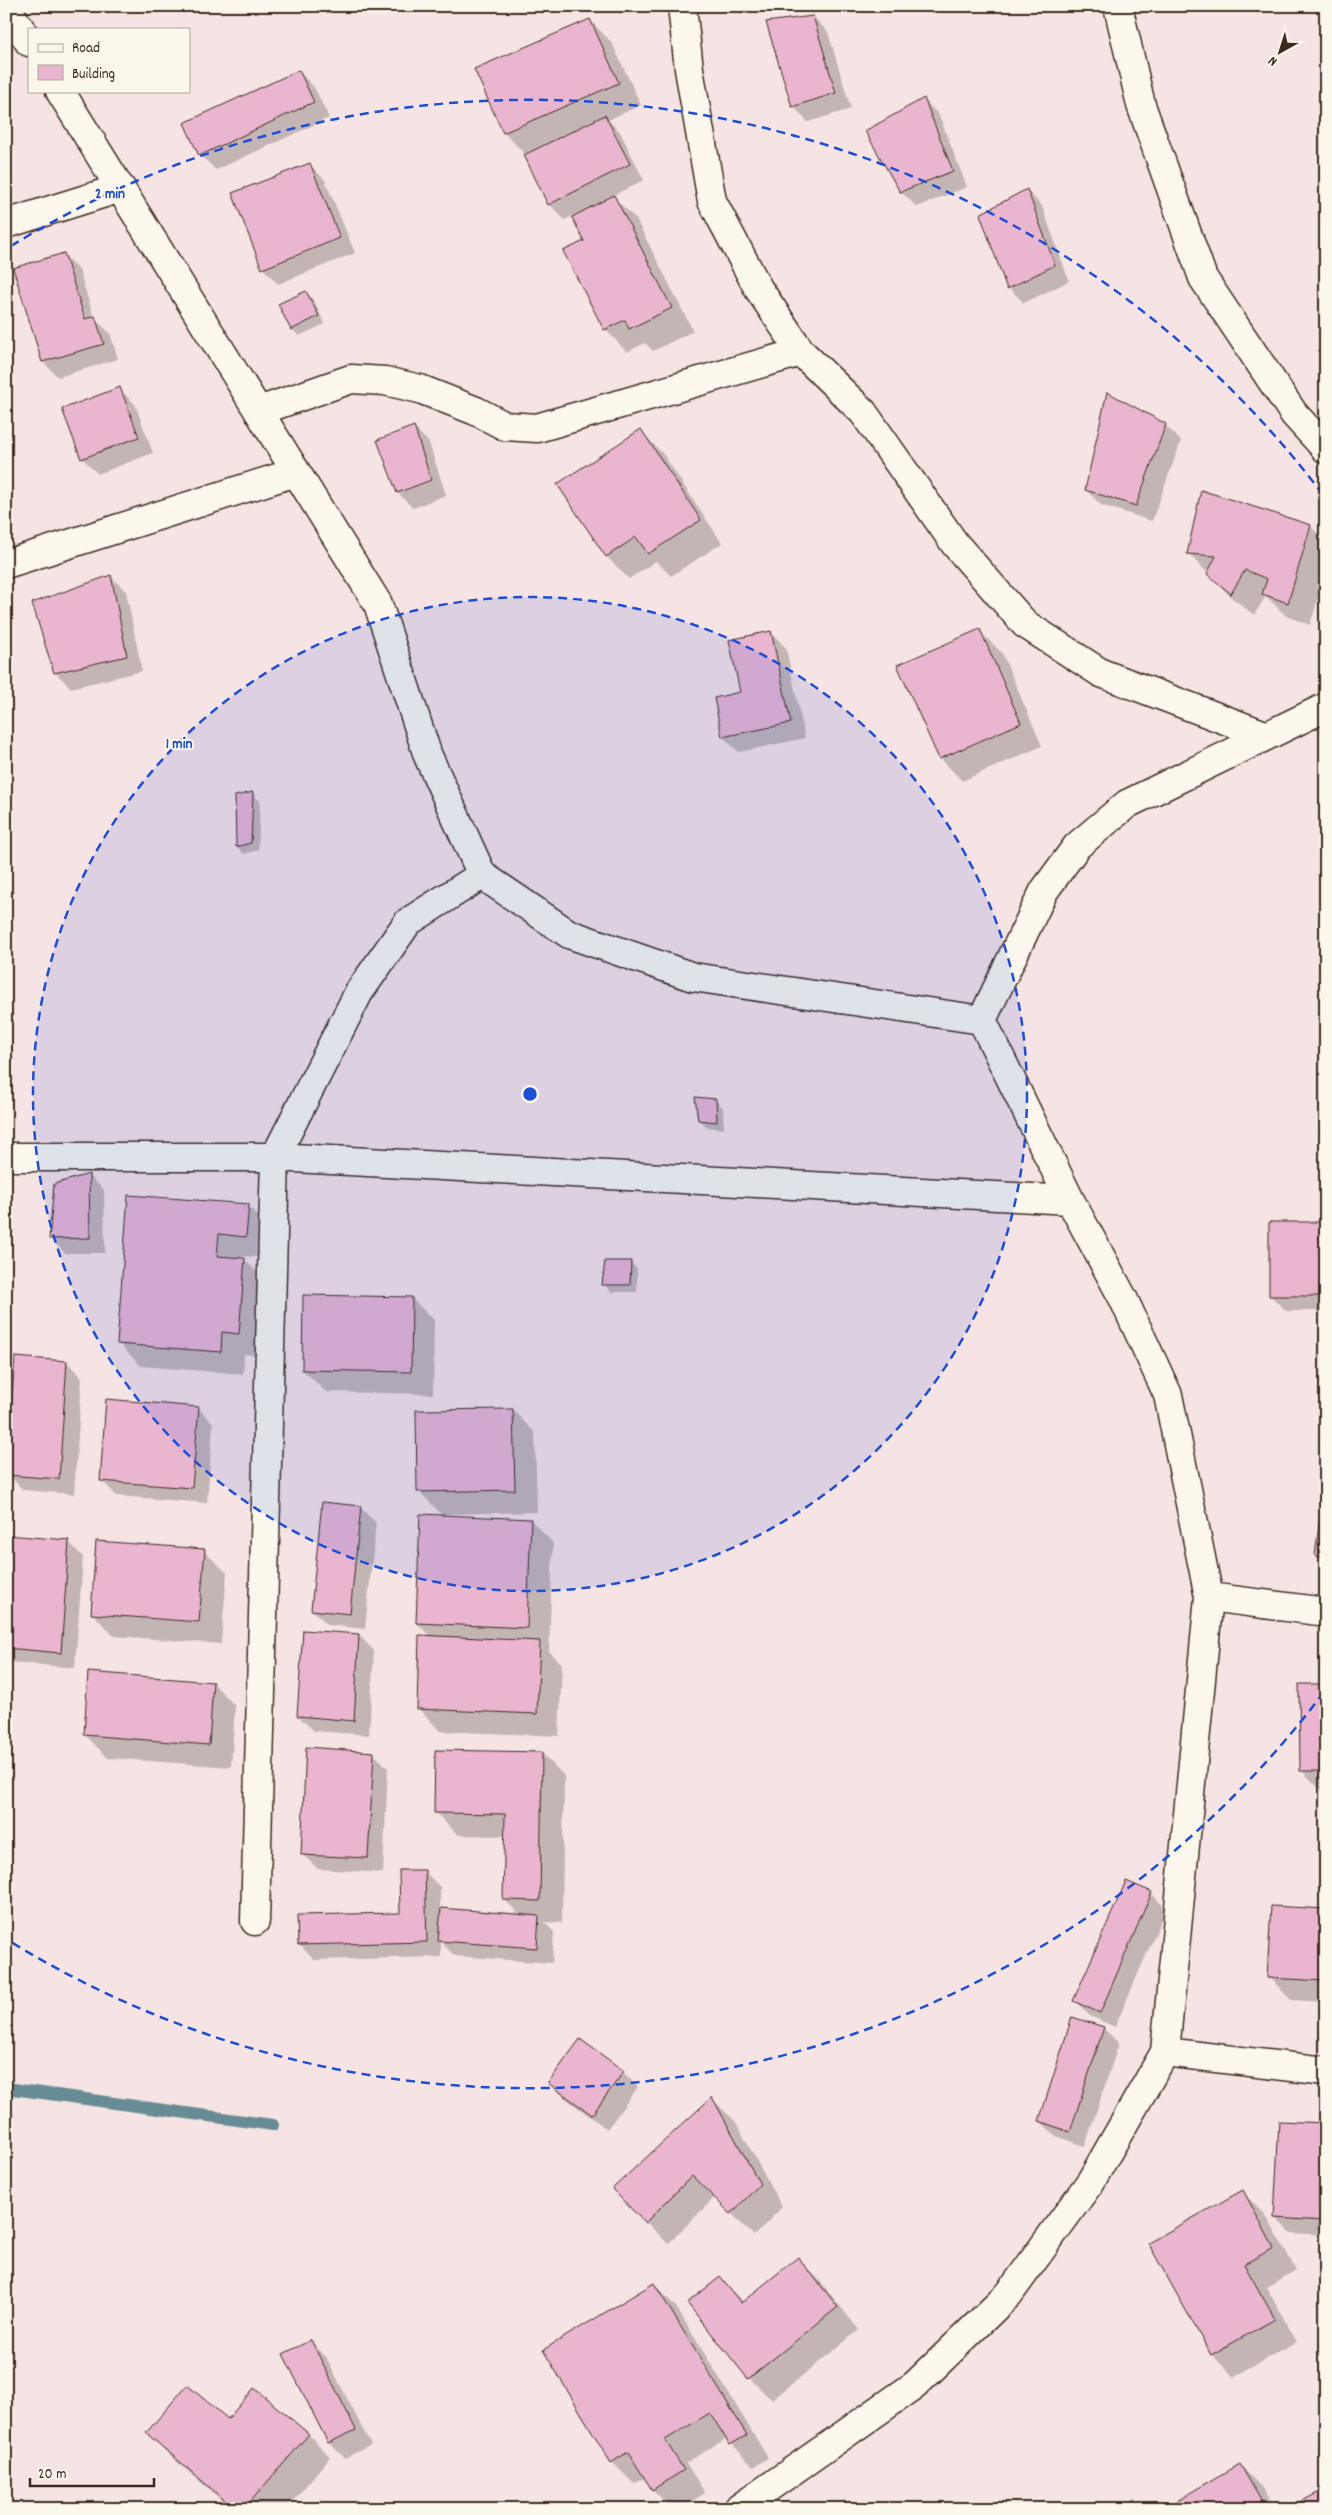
<svg xmlns="http://www.w3.org/2000/svg" width="1332" height="2515" font-family="Dekko,sans-serif">
<style>
.shadow{fill:#0003}
.lines{fill:none;stroke-linecap:round;stroke-linejoin:round}
.stream{stroke:#678c95;stroke-width:12}
.building{fill:#eab5cf;stroke:#3b2a1e}
.minor-casing{stroke:#3b2a1e;stroke-width:31}
.highway-casing{stroke:#3b2a1e;stroke-width:31}
.minor{stroke:#fbf7ec;stroke-width:28}
.highway{stroke:#fbf7ec;stroke-width:28}
.ring{fill:none;stroke:#1d4ed8;stroke-width:2.5;stroke-dasharray:9 6}
.centre{fill:#1d4ed8;stroke:#fbf7ec;stroke-width:2.5}
.ring-label{font-size:15px;text-anchor:middle;font-weight:bold;fill:#1d4ed8;stroke:#fbf7ec;stroke-width:4;stroke-linejoin:round;paint-order:stroke}
</style>
<rect width="100%" height="100%" fill="#f6e3e3"/>
<filter id="ink" filterUnits="userSpaceOnUse"><feTurbulence type="fractalNoise" baseFrequency=".02" numOctaves="2"/><feDisplacementMap in="SourceGraphic" scale="10" xChannelSelector="R" yChannelSelector="G"/><feConvolveMatrix kernelMatrix="1 2 1 2 8 2 1 2 1" color-interpolation-filters="sRGB"/></filter>
<g filter="url(#ink)">
<path class="shadow" d="M813 17 828 32 851 109 808 122 793 106Z
M590 20 612 43 641 105 608 120 620 132 644 180 612 196 636 219 693 331 653 351 645 343 627 352 605 329 586 241 572 216 565 220 549 204 526 155 504 133 476 70Z
M299 72 314 87 329 118 216 170 200 155Z
M924 100 939 115 967 187 917 207 901 192 866 131Z
M310 165 325 180 355 253 278 284 263 268Z
M1027 190 1042 206 1069 281 1024 303 1009 288Z
M64 255 79 270 94 318 110 333 118 359 58 377 43 362Z
M306 292 313 300 325 324 299 336 292 329Z
M119 389 135 404 153 453 98 474 82 458Z
M1165 425 1181 441 1152 521 1101 505 1086 490Z
M414 427 429 443 446 495 413 508 398 493 379 441Z
M641 431 663 454 722 543 671 576 656 561 629 579 607 557Z
M1310 526 1326 541V572L1310 625 1286 616 1266 596 1254 615 1231 597 1189 554Z
M110 576 126 591 142 671 71 688 55 672Z
M979 631 1002 653 1042 746 962 781 940 758Z
M771 632 786 648 805 738 739 752 723 737Z
M252 793 260 801 258 850 244 854 237 847Z
M715 1100 723 1108 724 1129 707 1127 699 1120Z
M88 1175 104 1190 105 1253H65L50 1238Z
M129 1196 248 1206 271 1228 268 1258 241 1256V1259H244L267 1282 261 1356 244 1354 243 1374 141 1366 118 1343Z
M1326 1223V1311H1286L1270 1295Z
M630 1262 637 1269V1292H611L604 1284Z
M411 1298 434 1320 433 1394 326 1392 303 1370Z
M67 1362 82 1378 74 1494 23 1490 8 1474Z
M198 1408 213 1423 207 1503 117 1496 102 1481Z
M513 1410 535 1433 537 1512 445 1514V1516L531 1520 553 1543 549 1651 562 1664 559 1736 440 1731 418 1708 431 1637 417 1623 443 1516 419 1491Z
M1326 1486V1565L1316 1555Z
M360 1507 376 1523 365 1629 328 1625 312 1610Z
M6 1536 68 1541 83 1557 75 1668 9 1662 6 1659Z
M204 1551 227 1573 221 1644 114 1636 92 1613Z
M359 1635 374 1651 369 1735 314 1731 298 1716Z
M213 1683 235 1706 231 1767 108 1758 85 1735Z
M1326 1685V1793H1324L1301 1770Z
M373 1753 388 1768 383 1873 318 1869 302 1854Z
M542 1753 564 1776 562 1923 544 1922 554 1932 552 1963 455 1956 441 1942V1957L314 1960 299 1944 401 1914 424 1871 440 1887V1909L521 1916 505 1900V1836L458 1835 435 1812Z
M1151 1893 1166 1909 1115 2027 1090 2016 1075 2001Z
M1326 1910V2002L1291 2000 1269 1977Z
M1103 2028 1119 2043 1085 2146 1056 2136 1040 2121Z
M623 2072 638 2087 607 2129 565 2098 550 2083Z
M712 2099 735 2121 782 2207 754 2236 715 2197 668 2244 614 2189Z
M1326 2125V2235L1291 2233 1275 2218Z
M1242 2192 1265 2214 1296 2270 1266 2287 1297 2342 1234 2377 1212 2355 1150 2243Z
M798 2259 820 2281 859 2330 772 2400 749 2378 720 2279 743 2302Z
M654 2284 676 2307 768 2458 753 2467 727 2438 686 2463 705 2493 680 2509H672L653 2490 645 2478 634 2484 612 2462Z
M311 2341 326 2357 371 2445 345 2458 329 2443 284 2355Z
M228 2421 308 2434 330 2457 286 2509H232L170 2456 148 2433Z
M1240 2465 1262 2488 1274 2509H1164Z"/>
<g class="lines">
<path class="stream" d="M6 2088 273 2125"/>
</g>
<path class="building" d="M813 16 836 93 792 107 766 22Z
M590 19 619 83 503 133 474 69Z
M299 70 314 102 199 156 184 123Z
M924 98 953 171 900 192 865 131Z
M605 115 630 164 548 205 524 155Z
M310 163 340 238 262 269 232 193Z
M1027 189 1055 265 1007 289 980 214Z
M614 195 672 308 629 329 625 320 604 330 563 251 584 241 572 217Z
M64 253 85 319 95 316 104 344 42 362 13 268Z
M306 291 319 316 291 330 278 304Z
M120 387 139 437 81 459 62 409Z
M1107 392 1166 424 1136 506 1085 490Z
M414 426 431 480 397 493 377 440Z
M641 429 701 520 648 554 636 537 606 557 557 484Z
M1201 490 1311 525 1288 603 1262 594 1267 579 1245 570 1231 594 1207 574 1216 556 1187 554Z
M111 575 127 656 54 673 32 603Z
M980 629 1021 723 939 759 897 665Z
M771 631 791 723 722 737 714 698 740 692 729 640Z
M253 792 251 843 236 847 235 796Z
M695 1097 716 1099 717 1122 698 1120Z
M89 1174 90 1238 49 1239 54 1184Z
M128 1195 249 1204 246 1237 219 1234 217 1256 245 1258 239 1334 222 1332 221 1352 117 1344Z
M1269 1222H1326V1296H1269Z
M605 1261H631L630 1285H602Z
M303 1295 412 1297 411 1372 302 1370Z
M15 1357 67 1361 59 1479 6 1475Z
M106 1399 199 1407 192 1488 100 1481Z
M513 1409 515 1490 417 1492 416 1410Z
M1324 1484 1326 1485V1557L1315 1556Z
M322 1502 361 1506 350 1614 311 1610Z
M420 1514 531 1519 527 1628 416 1623Z
M6 1535 69 1540 61 1653 6 1648Z
M96 1541 205 1549 199 1622 91 1614Z
M303 1630 359 1634 354 1721 297 1716Z
M419 1635 540 1641 537 1714 417 1709Z
M88 1672 213 1682 209 1745 84 1735Z
M1299 1684H1326V1771H1300Z
M306 1747 374 1752 368 1858 301 1855Z
M435 1750 542 1752 540 1901 503 1900 505 1814 434 1813Z
M399 1870H425L427 1942 298 1945 297 1915 400 1913Z
M1126 1881 1152 1892 1100 2013 1073 2001Z
M1271 1906 1326 1909V1981L1267 1978Z
M441 1908 539 1916 537 1948 438 1941Z
M1072 2017 1104 2027 1070 2132 1039 2121Z
M580 2039 624 2071 592 2115 548 2083Z
M712 2097 760 2184 731 2214 692 2176 645 2223 612 2189Z
M1279 2121 1326 2123 1324 2221 1274 2218Z
M1243 2190 1274 2248 1244 2264 1275 2319 1211 2355 1148 2243Z
M798 2257 838 2307 748 2379 687 2303 720 2277 741 2303Z
M654 2283 747 2435 730 2445 710 2413 665 2440 684 2470 652 2490 628 2452 611 2463 543 2350Z
M311 2340 356 2430 328 2443 283 2354Z
M187 2385 228 2419 254 2388 309 2434 244 2509H235L146 2433Z
M1240 2464 1266 2509H1162Z
M1326 2488V2509H1286Z"/>
<g class="lines">
<defs>
<path id="minor" d="M682 6 689 69 712 201 758 288 801 352
M6 7 29 42
M60 91 378 604 428 756 482 875 569 934 693 977 982 1020
M6 224 121 188
M259 411 351 379 385 381 420 389 476 411 505 426 537 428 801 352 863 412 955 544 1025 624 1101 673 1265 735
M6 564 296 472
M6 1157H275L1070 1200
M1209 1597 1326 1612
M255 1921 275 1157 359 992 408 922 482 875
M1165 2052 1326 2071
M738 2509 915 2385 1009 2294 1091 2181 1165 2052 1209 1597 1168 1395 1123 1298 1070 1200 982 1020 1044 891 1077 846 1127 804 1326 707"/>
<path id="highway" d="M1118 6 1141 105 1203 278 1294 414 1326 449"/>
</defs>
<use href="#minor" class="minor-casing"/>
<use href="#highway" class="highway-casing"/>
<use href="#minor" class="minor"/>
<use href="#highway" class="highway"/>
</g>
</g>
<circle cx="530" cy="1094" r="497" fill="#1d4ed8" fill-opacity=".12"/>
<g class="ring">
<circle cx="530" cy="1094" r="497"/>
<path d="M1324 1692A994 994 0 0 1 11 1942M11 246A994 994 0 0 1 1324 496"/>
</g>
<circle cx="530" cy="1094" r="8" class="centre"/>
<g class="ring-label">
<text x="110" y="198">2 min</text>
<text x="179" y="748">1 min</text>
</g>
<rect width="1332" height="2515" fill="none" stroke="#fbf7ec" stroke-width="25"/>
<rect x="12" y="12" width="1307" height="2490" fill="none" stroke="#3b2a1e" stroke-width="2" filter="url(#ink)"/>
<rect x="28" y="28" width="162" height="65" fill="#fbf7ec" stroke="#aea59a"/>
<rect x="38" y="44" width="25" height="8" fill="#fbf7ec" stroke="#aea59a"/>
<text x="72" y="52" font-size="15" fill="#3b2a1e">Road</text>
<rect x="38" y="65" width="25" height="15" fill="#eab5cf" stroke="#aea59a"/>
<text x="72" y="78" font-size="15" fill="#3b2a1e">Building</text>
<g transform="translate(1280 52) rotate(219)" stroke="#fbf7ec" stroke-width="4" paint-order="stroke">
<path d="M0-4L9 19L0 12L-9 19Z" fill="#3b2a1e"/>
<text y="-8" font-size="14" font-weight="bold" text-anchor="middle" fill="#3b2a1e">N</text>
</g>
<path d="M30 2478v8h124v-8" fill="none" stroke="#3b2a1e" stroke-width="2.5"/>
<text x="38" y="2478" font-size="15" fill="#3b2a1e" stroke="#fbf7ec" stroke-width="4" paint-order="stroke">20 m</text>
</svg>
